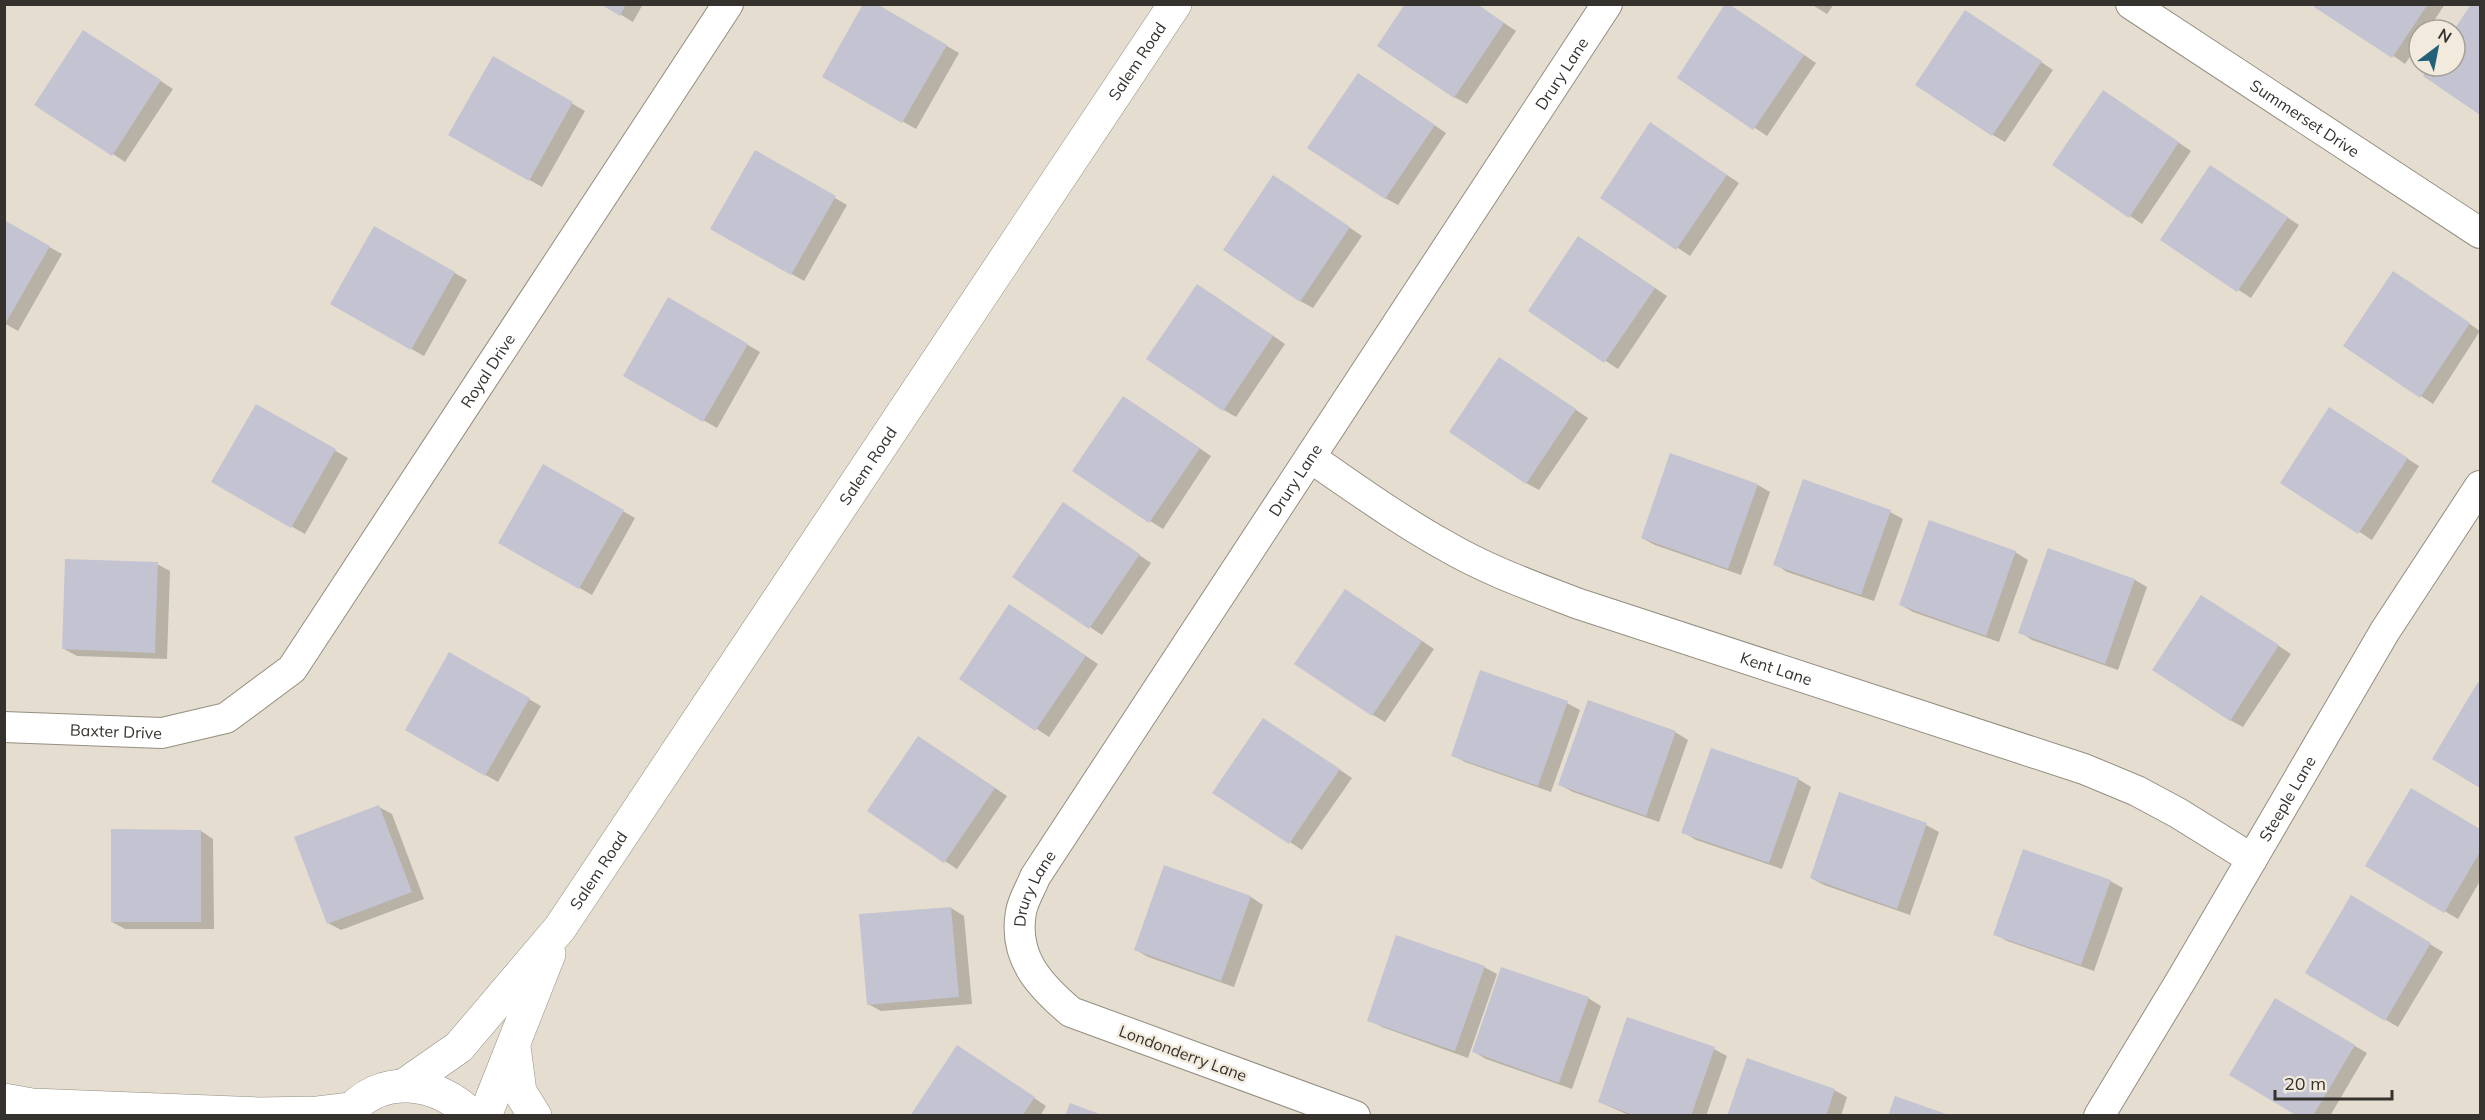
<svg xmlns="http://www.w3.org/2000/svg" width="2485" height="1120" font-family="Mulish,sans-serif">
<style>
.shadow{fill:#0003}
.building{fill:#c3c3d2}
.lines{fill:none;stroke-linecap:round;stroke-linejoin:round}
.street-casing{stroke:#948e81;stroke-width:32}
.secondary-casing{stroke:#948e81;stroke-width:34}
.street{stroke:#fff;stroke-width:30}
.secondary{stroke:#fff;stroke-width:33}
.labels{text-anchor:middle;stroke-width:5;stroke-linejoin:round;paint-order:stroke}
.street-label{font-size:16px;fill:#35322d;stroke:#f2ebdd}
</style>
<rect width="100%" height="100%" fill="#e5ded0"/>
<path class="shadow" d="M603 4H643L633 22Z
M874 4 959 53 916 129 824 76Z
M1476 4 1516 31 1467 104 1454 97Z
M1811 4H1834L1827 14Z
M2318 4H2445L2428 30H2419V43L2405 64Z
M2473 4 2480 7V113L2425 76 2432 66H2455Z
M1740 12 1816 63 1767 136 1679 77Z
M1978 19 2053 70 2005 142 1993 135Z
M96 39 173 89 125 162 113 154Z
M493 58 585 111 542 187 450 135Z
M1371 82 1446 133 1398 205 1385 198Z
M2116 100 2191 151 2142 224 2130 216Z
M1663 132 1739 183 1690 256 1602 197Z
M756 152 847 205 804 281 712 228Z
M2223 175 2299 225 2251 298 2162 240Z
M1286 184 1362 236 1313 308 1300 301Z
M4 222 62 254 18 331 4 323Z
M375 228 467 280 424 356 332 304Z
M1591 245 1667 296 1618 369 1530 311Z
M2406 280 2480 331 2433 404 2421 396Z
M1210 293 1285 344 1236 417 1224 410Z
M668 299 760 352 717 428 625 375Z
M1512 367 1588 418 1539 490 1526 483Z
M1136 405 1211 456 1163 529 1150 521Z
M256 406 348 458 305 534 213 482Z
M2342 417 2419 466 2372 540 2282 482Z
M544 466 635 518 592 595 500 542Z
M1758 485 1770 492 1741 575 1655 545 1642 538Z
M1076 512 1151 563 1102 635 1014 577Z
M1890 512 1903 519 1874 601 1787 572 1775 564Z
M2015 552 2028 560 1999 642 1913 612 1901 605Z
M157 564 170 571 167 659 77 656 64 649Z
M2135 580 2147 587 2118 670 2032 640 2020 632Z
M1358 598 1434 649 1385 722 1373 715Z
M2214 604 2291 654 2243 727 2230 720Z
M1022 613 1098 664 1049 737 961 679Z
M450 654 541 706 498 782 407 730Z
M2478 684 2480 685V787L2434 759Z
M1567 703 1580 710 1551 792 1465 762 1453 755Z
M1276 727 1352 778 1302 850 1214 792Z
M1675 732 1688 740 1659 822 1573 792 1560 785Z
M931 745 1007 796 957 869 869 811Z
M1798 779 1811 787 1782 869 1696 840 1683 832Z
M2411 790 2480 831V881L2458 919 2367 865Z
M379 807 392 814 424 899 341 930 328 923Z
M1926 825 1939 832 1910 915 1824 885 1811 878Z
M201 831 213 839 214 929H125L112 922Z
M1165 867 1251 897 1263 905 1234 987 1148 957 1136 950Z
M2110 881 2123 888 2094 971 2007 941 1995 934Z
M2351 897 2443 952 2398 1027 2307 973Z
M951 908 964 916 972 1004 881 1011 868 1004Z
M1484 967 1497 974 1468 1058 1382 1027 1369 1020Z
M1588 998 1601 1006 1572 1089 1486 1059 1474 1052Z
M2275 1000 2367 1053 2330 1116H2300Z
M1714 1049 1727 1056 1706 1116H1631L1599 1102Z
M970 1054 1046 1106 1040 1116H912Z
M1834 1090 1847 1097 1841 1116H1729Z"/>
<path class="building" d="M600 4H626L620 16Z
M863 4H877L947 45 902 123 822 77Z
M1405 4H1477L1504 23 1454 98 1377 46Z
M1725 4H1729L1804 55 1753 130 1677 78Z
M2316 4H2428L2392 58 2314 7Z
M2471 4 2480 6V115L2423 76 2430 66H2455L2454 30Z
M1965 10 2042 61 1992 136 1915 85Z
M83 30 161 80 112 156 34 105Z
M493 56 573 102 529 181 448 135Z
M1358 73 1435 125 1385 199 1307 148Z
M2103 90 2179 142 2129 218 2052 165Z
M1650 122 1727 175 1676 250 1600 198Z
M755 150 836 196 791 275 710 229Z
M2210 165 2288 217 2237 292 2160 240Z
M1273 175 1350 227 1300 302 1223 250Z
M4 220 50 246 4 326Z
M374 226 455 272 411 350 330 304Z
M1578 236 1655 288 1604 363 1528 311Z
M2393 271 2470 323 2420 398 2343 346Z
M1197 284 1273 336 1223 411 1146 359Z
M668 297 748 344 703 422 623 376Z
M1499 357 1576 409 1526 484 1449 432Z
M1123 396 1200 448 1149 523 1072 471Z
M256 404 336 449 291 528 211 482Z
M2329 407 2408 458 2358 534 2280 483Z
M1670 453 1758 484 1728 569 1641 538Z
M543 464 624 510 579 589 498 543Z
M1803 479 1891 510 1861 595 1773 565Z
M1063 502 1140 554 1089 629 1012 577Z
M1929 520 2016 551 1986 636 1899 605Z
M2048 548 2135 579 2105 664 2018 633Z
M65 559 158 562 155 653 62 649Z
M1345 589 1422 641 1372 716 1294 664Z
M2201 595 2279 645 2230 721 2152 670Z
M1009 604 1086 656 1035 731 959 679Z
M449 652 530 698 485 776 405 730Z
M1480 670 1568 701 1538 786 1451 756Z
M2478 682 2480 684V788L2432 759Z
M1588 700 1676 731 1646 816 1558 785Z
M1263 718 1340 769 1289 844 1212 793Z
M918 736 995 788 944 863 867 811Z
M1711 748 1799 778 1769 863 1681 833Z
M2411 788 2480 829V852L2444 913 2365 866Z
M1839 792 1927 823 1897 909 1810 878Z
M379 805 412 892 327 924 294 837Z
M111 829 201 830V922H111Z
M2023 849 2111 880 2081 965 1993 935Z
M1164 865 1251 896 1221 981 1134 950Z
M2351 895 2431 943 2385 1021 2305 973Z
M951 907 959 997 867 1005 859 914Z
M1396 935 1485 966 1455 1051 1367 1021Z
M1501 967 1589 997 1559 1083 1472 1052Z
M2275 998 2355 1045 2313 1116H2297L2229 1075Z
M1627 1017 1715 1047 1691 1116H1636L1598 1102Z
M957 1045 1035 1097 1022 1116H910Z
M1747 1058 1835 1089 1826 1116H1727Z
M1895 1096 1949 1115V1116H1888Z
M1070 1103 1102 1115V1116H1065Z"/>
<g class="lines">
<defs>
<g id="street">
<path id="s1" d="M2131 4 2480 233"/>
<path id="s2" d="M1311 458C1355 488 1399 520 1446 546 1487 570 1532 586 1576 603L2084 769 2137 791 2178 813 2252 859"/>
<path id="s3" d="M4 727 162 733 226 718 292 669 728 4"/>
<path id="s4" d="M1355 1116 1071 1012C1039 985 1013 957 1021 912 1023 900 1031 888 1035 877L1607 4"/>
<path id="s5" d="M2099 1116 2183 977 2385 631 2480 486"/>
</g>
<g id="secondary">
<path d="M514 1047 520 1092 535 1116"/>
<path id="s6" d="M406 1084 459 1047 560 928 1175 4"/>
<path d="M4 1100 32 1105 259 1114 318 1113 351 1109"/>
<path d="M346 1116C379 1072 438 1080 472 1116"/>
<path d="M485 1116 549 954"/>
</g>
</defs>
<use href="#street" class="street-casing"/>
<use href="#secondary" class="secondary-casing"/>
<use href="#street" class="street"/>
<use href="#secondary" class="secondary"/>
</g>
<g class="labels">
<g class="street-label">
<text dy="6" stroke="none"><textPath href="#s6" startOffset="1262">Salem Road</textPath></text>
<text dy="6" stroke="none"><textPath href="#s4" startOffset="1419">Drury Lane</textPath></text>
<text dy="6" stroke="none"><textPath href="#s1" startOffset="208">Summerset Drive</textPath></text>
<text dy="6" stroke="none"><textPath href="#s3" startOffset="663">Royal Drive</textPath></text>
<text dy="6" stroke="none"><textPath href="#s6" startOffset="776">Salem Road</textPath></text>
<text dy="6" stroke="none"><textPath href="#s4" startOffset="933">Drury Lane</textPath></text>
<text dy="6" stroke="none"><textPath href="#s2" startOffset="514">Kent Lane</textPath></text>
<text dy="6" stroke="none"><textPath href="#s3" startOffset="112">Baxter Drive</textPath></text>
<text dy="6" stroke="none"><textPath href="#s5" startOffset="369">Steeple Lane</textPath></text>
<text dy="6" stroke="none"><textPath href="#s6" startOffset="290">Salem Road</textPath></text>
<text dy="6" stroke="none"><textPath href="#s4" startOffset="447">Drury Lane</textPath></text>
<text transform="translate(1183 1053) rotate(20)" y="6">Londonderry Lane</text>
</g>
</g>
<rect width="2485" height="1120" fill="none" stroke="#35322d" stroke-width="12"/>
<g transform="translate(2437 48) rotate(32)"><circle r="28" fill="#f2ebdd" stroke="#a6a197" stroke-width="1.5"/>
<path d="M0-4.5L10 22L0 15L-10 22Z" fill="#226177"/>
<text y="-9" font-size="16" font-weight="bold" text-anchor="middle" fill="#35322d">N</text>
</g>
<path d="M2275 1090v9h117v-9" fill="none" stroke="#35322d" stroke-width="3"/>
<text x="2284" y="1090" font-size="18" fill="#35322d" stroke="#f2ebdd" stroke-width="4.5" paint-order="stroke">20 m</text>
</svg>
